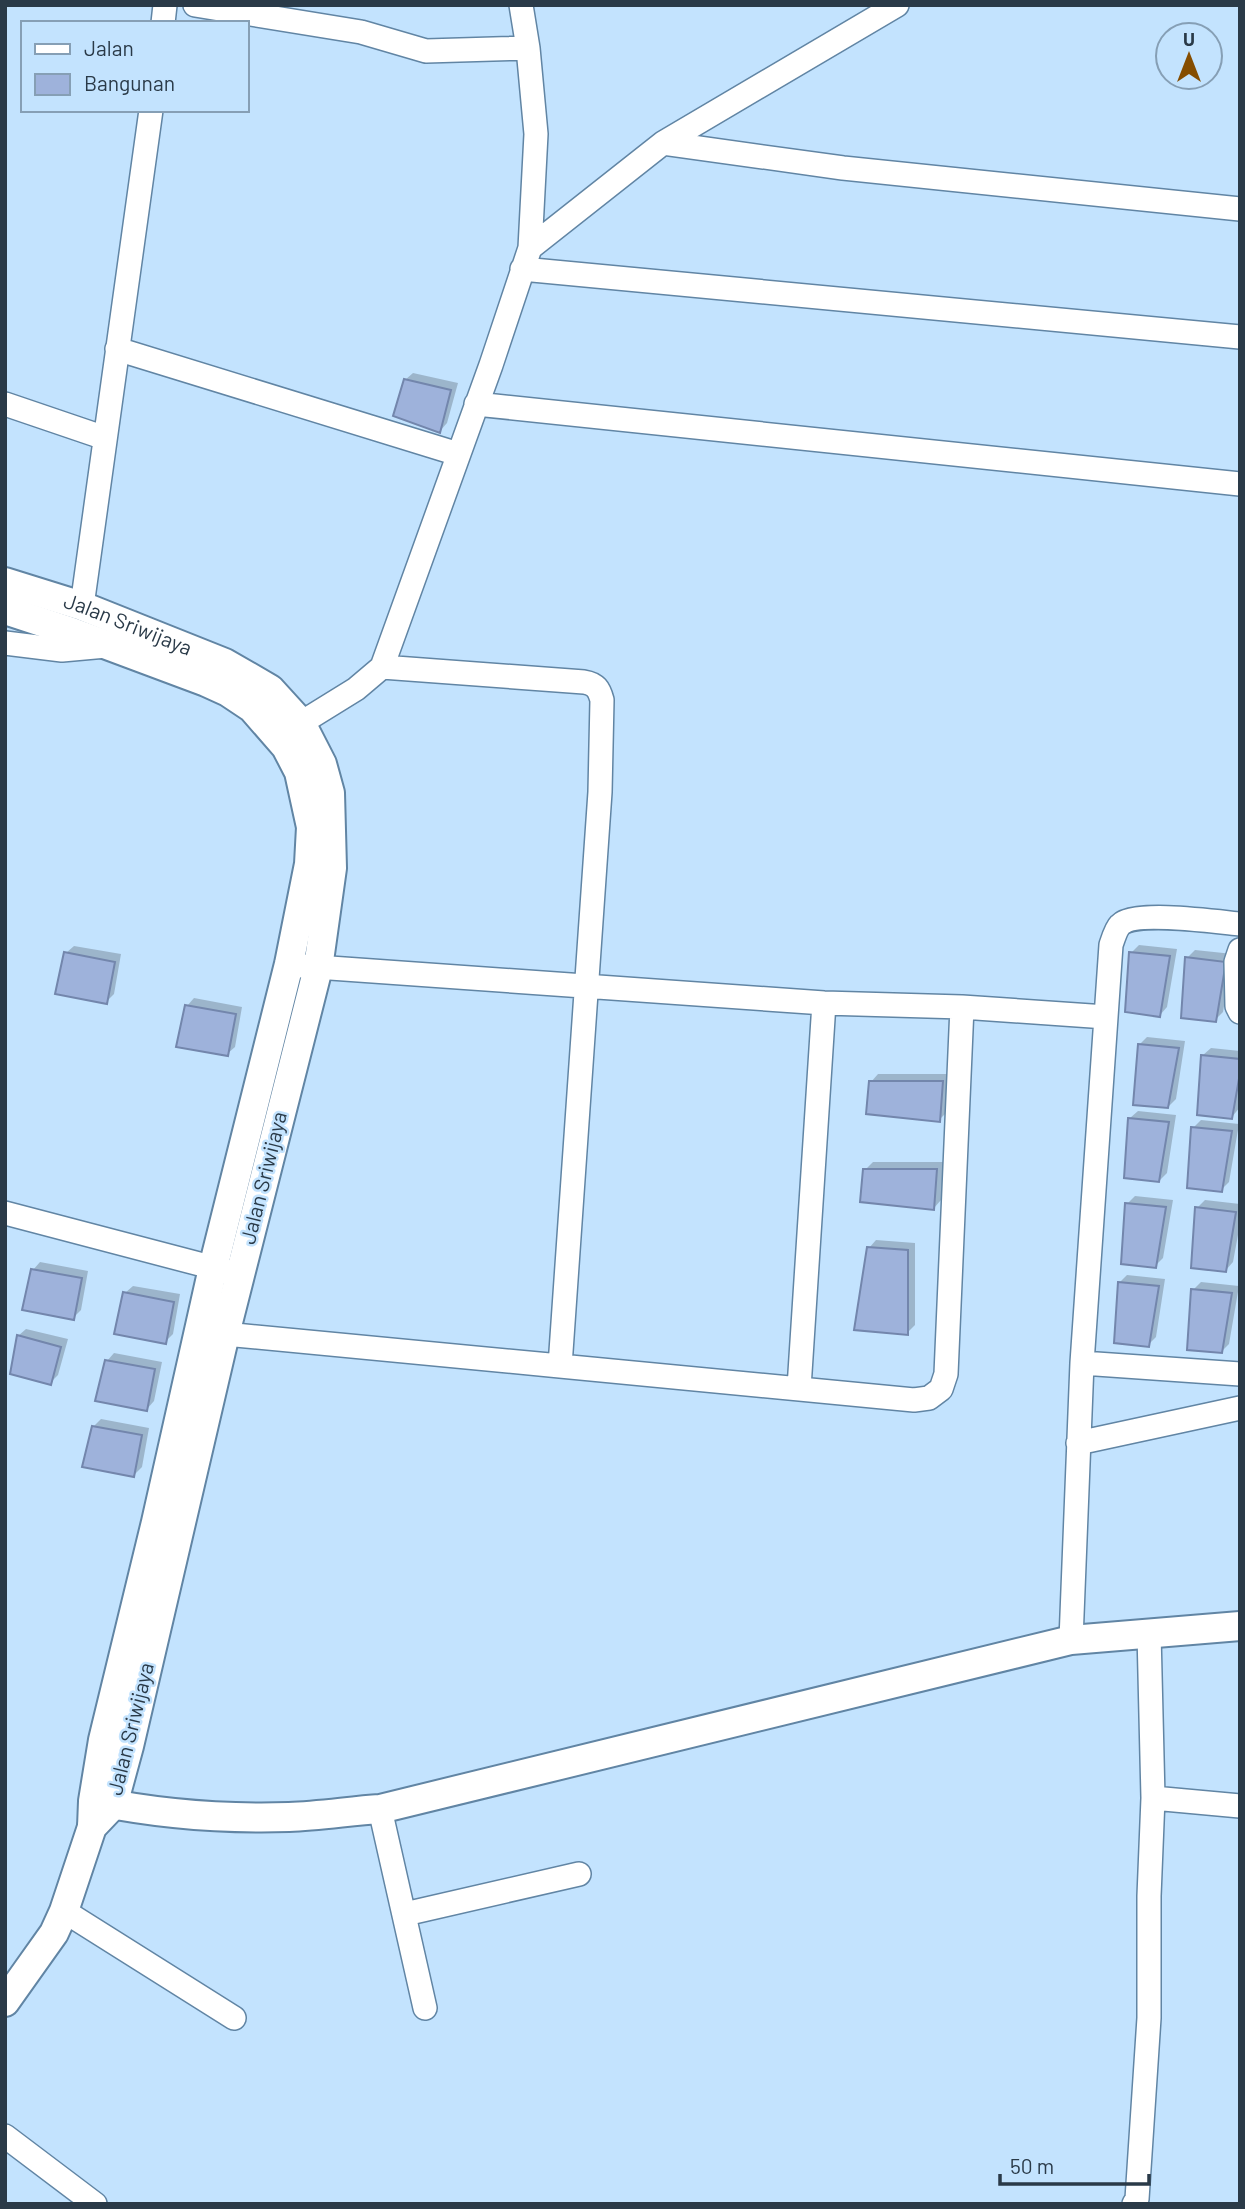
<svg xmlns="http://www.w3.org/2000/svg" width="1245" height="2209" font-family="Barlow,sans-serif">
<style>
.shadow{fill:#0003}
.building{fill:#9eb2db;stroke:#7386ac;stroke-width:2}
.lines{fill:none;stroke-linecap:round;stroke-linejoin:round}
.minor-casing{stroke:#6185a4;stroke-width:26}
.major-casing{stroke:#6185a4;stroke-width:32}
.minor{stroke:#fff;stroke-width:23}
.major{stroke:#fff;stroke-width:28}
.labels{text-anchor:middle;stroke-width:5;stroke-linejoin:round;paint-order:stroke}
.street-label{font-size:21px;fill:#2a3a48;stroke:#c3e3fe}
</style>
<rect width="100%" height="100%" fill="#c3e3fe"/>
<path class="shadow" d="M413 373 458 383 447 423 440 431 405 380Z
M1139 945 1177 949 1167 1007 1160 1015 1131 953Z
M74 946 121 954 114 994 106 1002 66 953Z
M1195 950 1233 954 1223 1012 1215 1020 1187 958Z
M194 998 242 1007 235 1047 227 1054 187 1006Z
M1147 1037 1185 1041 1176 1099 1168 1107 1139 1045Z
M1211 1048 1240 1051V1107L1232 1117 1203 1055Z
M878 1074H950L947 1112 939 1120 871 1082Z
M1138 1111 1176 1115 1167 1173 1159 1181 1130 1118Z
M1201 1120 1239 1124 1229 1182 1221 1190 1193 1128Z
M873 1162H944L941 1200 934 1208 865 1170Z
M1135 1196 1173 1200 1163 1258 1155 1266 1127 1204Z
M1205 1200 1240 1204V1224L1233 1262 1226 1270 1197 1208Z
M876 1240 915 1243V1325L907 1333 869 1248Z
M40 1262 88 1271 81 1310 73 1318 33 1270Z
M1127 1275 1165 1279 1156 1337 1148 1345 1119 1283Z
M1201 1282 1239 1286 1229 1344 1221 1352 1193 1290Z
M133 1286 180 1294 173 1334 165 1342 125 1293Z
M26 1329 68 1339 58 1375 50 1383 18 1336Z
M114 1353 162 1362 154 1401 147 1409 107 1361Z
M101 1419 149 1428 142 1467 134 1475 93 1427Z"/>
<path class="building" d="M404 379 451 390 440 433 393 416Z
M64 952 115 962 107 1004 55 994Z
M1129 952 1170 956 1160 1017 1125 1012Z
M1185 957 1226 962 1216 1022 1181 1018Z
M185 1005 236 1014 228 1056 176 1047Z
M1138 1044 1179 1048 1168 1108 1133 1105Z
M1201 1055 1240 1059V1073L1232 1119 1197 1115Z
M869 1081H943L940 1122 866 1114Z
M1128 1118 1169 1122 1159 1182 1124 1178Z
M1191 1127 1232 1131 1222 1192 1187 1188Z
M863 1169H937L934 1210 860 1202Z
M1125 1203 1166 1207 1156 1268 1121 1264Z
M1195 1207 1236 1212 1226 1272 1191 1268Z
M867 1247 908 1250V1335L854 1330Z
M31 1269 82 1278 74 1320 22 1310Z
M1118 1282 1159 1286 1149 1347 1114 1343Z
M1191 1289 1232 1293 1222 1353 1187 1350Z
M123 1292 174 1302 166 1344 114 1334Z
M17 1335 61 1347 51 1385 10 1374Z
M105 1360 155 1369 147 1411 95 1401Z
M92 1426 142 1435 134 1477 82 1467Z"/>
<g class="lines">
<defs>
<path id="minor" d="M195 5 361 32 426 51 528 48
M163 23 165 5
M663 143 843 168 1240 209
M530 248 663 143 897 5
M522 269 1240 337
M117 349 458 454
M5 404 105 438
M476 404 1240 484
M82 606 151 110
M5 643 62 650 106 646
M301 723 356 689 382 667 491 365 530 248 536 134 528 48 521 5
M1240 950 1236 962 1237 1006 1240 1012
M302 966 824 1003 962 1007 1106 1017
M5 1213 230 1272
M225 1334 560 1366 600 792 602 700C599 689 596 684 584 682L382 667
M1082 1363 1240 1374
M560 1366 914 1400 929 1398 941 1389 946 1374 962 1007
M799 1388 824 1003
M1078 1443 1240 1408
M1071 1640 1082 1363 1111 945C1113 939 1116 929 1120 925 1134 910 1219 922 1240 924
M1153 1798 1240 1806
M380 1809 425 2008
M64 1911 234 2018
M405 1914 579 1874
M5 2136 95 2204
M1134 2204 1137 2199 1149 2018V1896L1153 1798 1149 1633"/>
<g id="major">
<path id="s1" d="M5 582 82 606 225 663 270 689 301 723 322 764 330 793 332 868 318 968 225 1334 129 1746 113 1805 92 1827 64 1911 54 1933 5 2002"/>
<path d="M5 610 72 632 206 682 228 692 252 708 286 747 299 772 311 827 309 864 289 964 213 1268 156 1522 103 1740 93 1801 92 1827"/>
<path d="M96 1801C159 1814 224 1819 289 1817 319 1816 350 1811 380 1809L1071 1640 1240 1626"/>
</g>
</defs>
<use href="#minor" class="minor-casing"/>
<use href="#major" class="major-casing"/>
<use href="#minor" class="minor"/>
<use href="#major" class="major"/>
</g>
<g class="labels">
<g class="street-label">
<text dy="7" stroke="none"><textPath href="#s1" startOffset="130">Jalan Sriwijaya</textPath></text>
<text transform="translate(264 1178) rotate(-76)" y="7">Jalan Sriwijaya</text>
<text transform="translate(131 1729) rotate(-76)" y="7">Jalan Sriwijaya</text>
</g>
</g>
<rect width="1245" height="2209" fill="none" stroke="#2a3a48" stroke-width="14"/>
<rect x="21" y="21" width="228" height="91" fill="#c3e3fe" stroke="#869fb5" stroke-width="2"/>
<rect x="35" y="44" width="35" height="10" fill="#ffffff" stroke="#869fb5" stroke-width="2"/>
<text x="84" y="56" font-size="21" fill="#2a3a48">Jalan</text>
<rect x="35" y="74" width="35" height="21" fill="#9eb2db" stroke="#869fb5" stroke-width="2"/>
<text x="84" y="91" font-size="21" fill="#2a3a48">Bangunan</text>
<g transform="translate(1189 56)"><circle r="33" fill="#c3e3fe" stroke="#869fb5" stroke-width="2"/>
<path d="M0-5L12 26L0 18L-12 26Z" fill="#854d00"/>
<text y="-10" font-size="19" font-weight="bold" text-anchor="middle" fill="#2a3a48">U</text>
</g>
<path d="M1000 2174v10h149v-10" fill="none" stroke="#2a3a48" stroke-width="3.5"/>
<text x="1010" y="2174" font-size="21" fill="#2a3a48" stroke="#c3e3fe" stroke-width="5" paint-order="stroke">50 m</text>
</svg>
